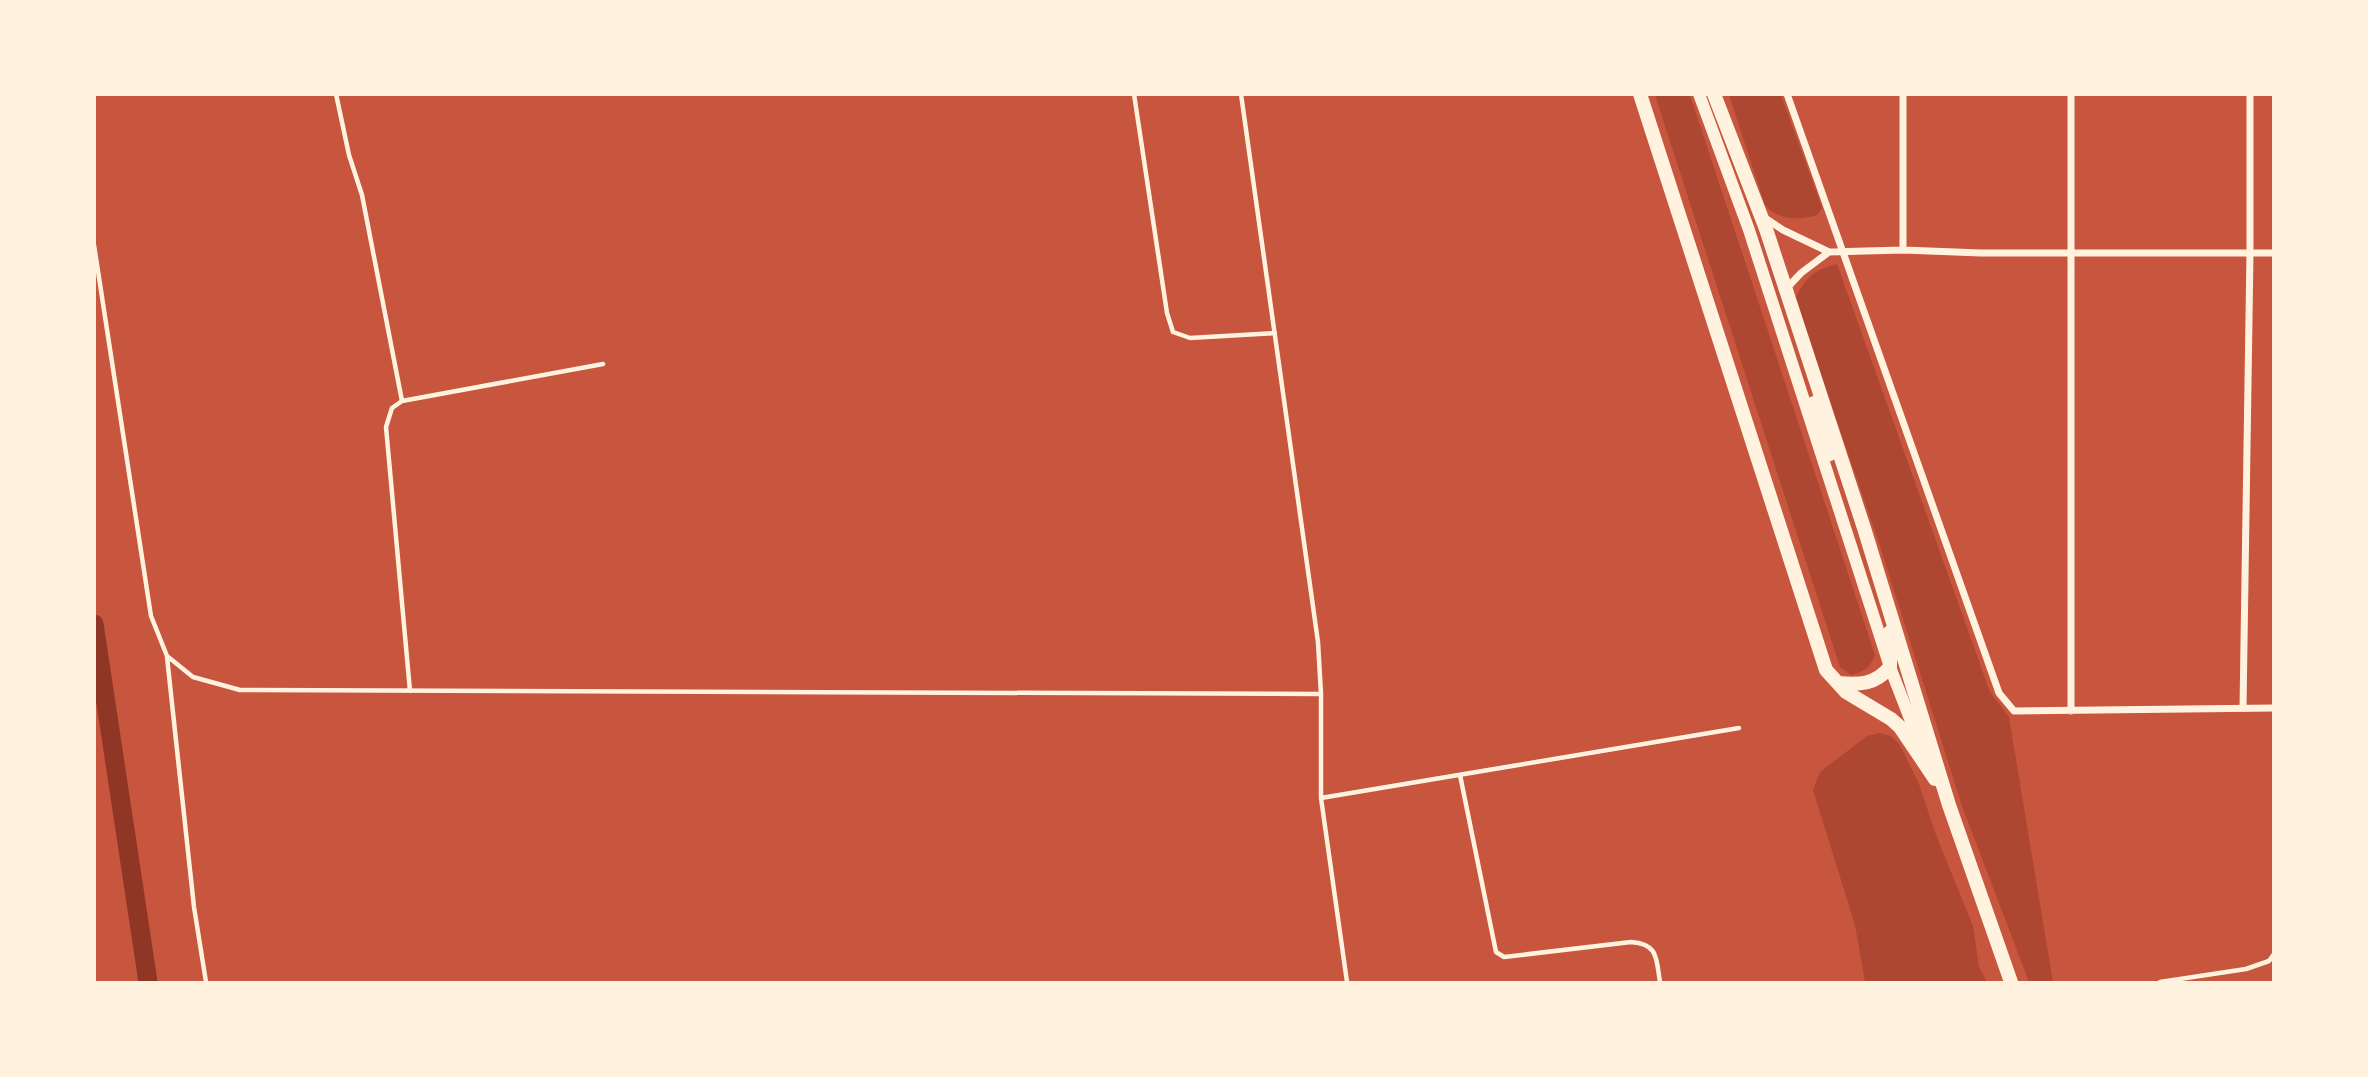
<svg xmlns="http://www.w3.org/2000/svg" width="2368" height="1077" font-family="'PT Sans',sans-serif">
<style>
.green{fill:#ae4732}
.lines{fill:none;stroke-linecap:round;stroke-linejoin:round}
.canal{stroke:#8f3625;stroke-width:19}
.service{stroke:#fff3e0;stroke-width:4.5}
.minor{stroke:#fff3e0;stroke-width:7}
.secondary{stroke:#fff3e0;stroke-width:12}
.primary{stroke:#fff3e0;stroke-width:14}
</style>
<rect width="100%" height="100%" fill="#c8553d"/>
<path class="green" d="M1655 95H1690L1875 655C1870 668 1864 672 1851 675L1840 667Z
M1729 95H1781L1822 208 1817 215C1797 221 1779 220 1765 205Z
M1837 264 1990 692 2009 717 2053 982H2029L1962 806 1880 546 1838 424 1829 407 1800 310 1796 297C1807 276 1814 270 1837 264Z
M1880 733 1891 736 1900 745 1919 784 1936 835 1973 926 1979 967 1987 982H1865L1855 925 1813 790 1820 772 1867 736Z"/>
<g class="lines">
<path class="canal" d="M94 624 148 982"/>
<path class="service" d="M336 94 349 155 362 195 402 401
M1134 94 1167 313 1173 332 1190 338 1275 333
M94 245 151 616 167 656 193 677 240 690 1321 694 1318 642 1241 94
M167 657 194 907 206 982
M410 691 386 427 392 408 402 401 603 364
M1321 694V798L1347 982
M1460 775 1496 952 1504 957 1631 942C1659 944 1656 959 1660 982
M1321 798 1739 728
M2160 982 2246 969 2269 961 2274 954"/>
<path class="minor" d="M1787 94 1999 693 2014 711 2274 708
M2071 94V711
M1765 218 1783 230 1829 252 1903 250 1981 253H2274
M1903 250V94
M1786 289 1801 273 1829 252
M2243 708 2250 253V94"/>
<path class="secondary" d="M1699 94 1749 230 1890 667 1926 760"/>
<path class="primary" d="M1640 94 1826 670 1846 692 1891 719 1900 727 1935 779
M1714 94 1766 229 1864 528 1949 805 2011 982
M1814 403 1830 454
M1838 683C1859 685 1875 685 1890 667V632"/>
</g>
<rect width="2368" height="1077" fill="none" stroke="#fff3e0" stroke-width="192"/>
</svg>
